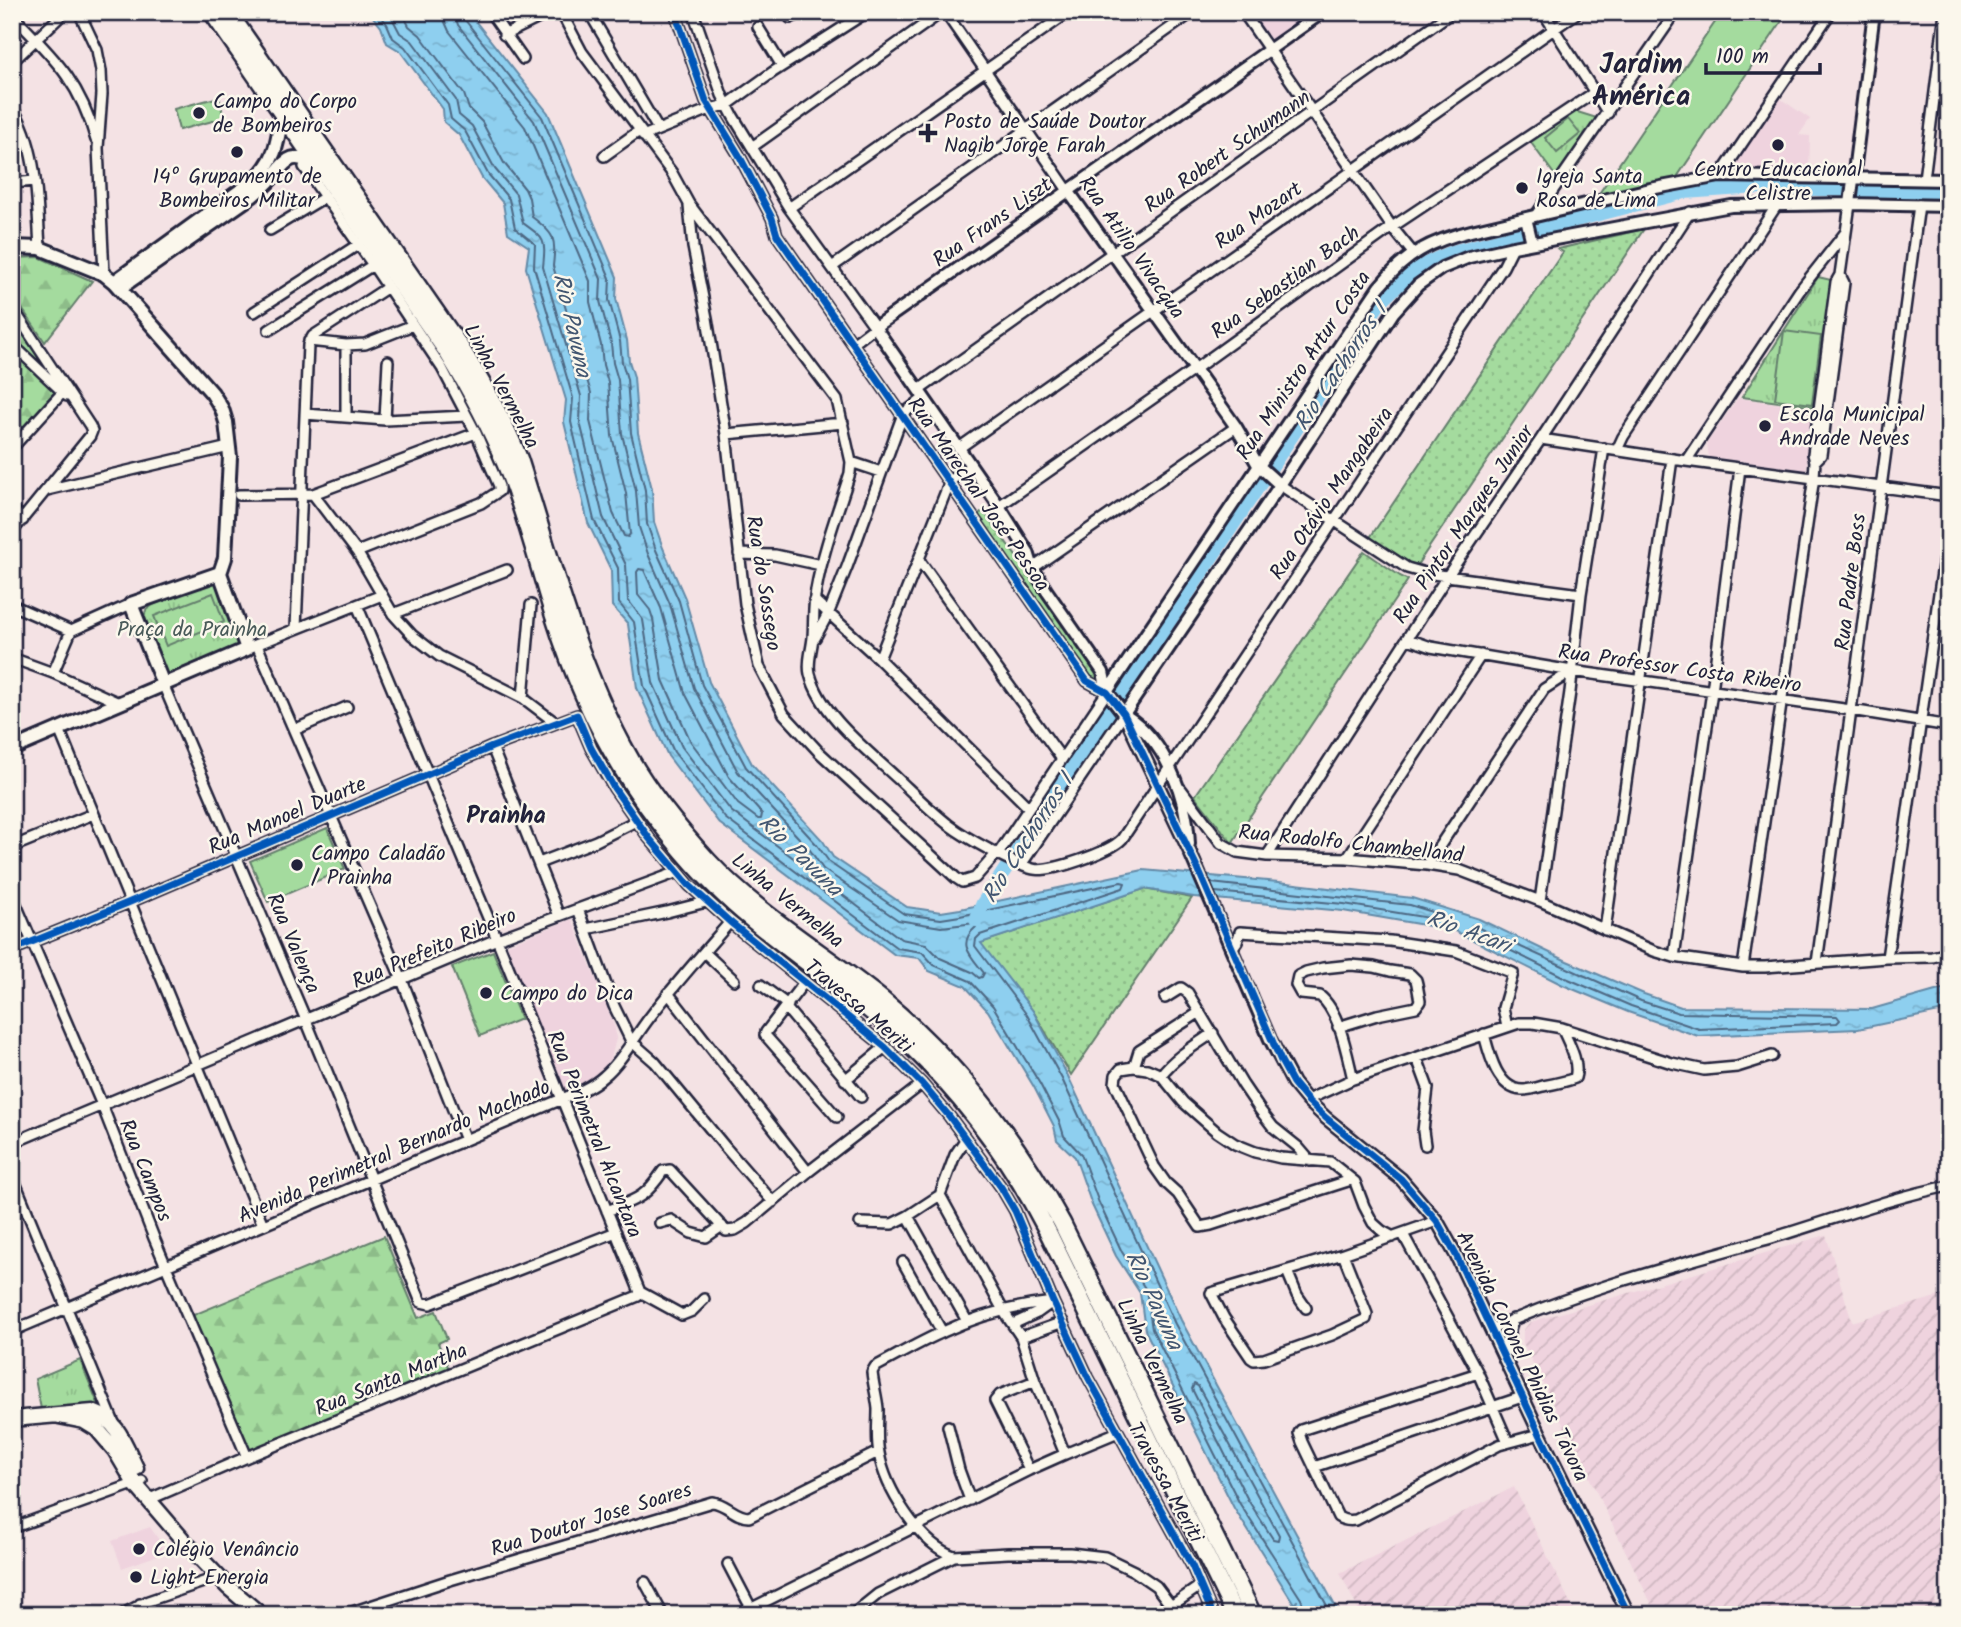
<svg xmlns="http://www.w3.org/2000/svg" width="1961" height="1627" font-family="Kalam,sans-serif">
<style>
.built{fill:#efd3de}
.industrial{fill:url(#industrial-furrows)}
.grass{fill:url(#grass-dots);stroke:#637e6c;stroke-width:2}
.forest{fill:url(#forest-firs);stroke:#637e6c;stroke-width:2}
.park{fill:url(#park-tufts);stroke:#637e6c;stroke-width:2}
.garden{fill:#a4db9e;stroke:#637e6c;stroke-width:2}
.water{fill:url(#water-ripples);stroke:#638aa7;stroke-width:2}
.lines{fill:none;stroke-linecap:round;stroke-linejoin:round}
.shore{stroke:#4d6783;stroke-width:2}
.stream{stroke:#638aa7;stroke-width:2.5}
.river{stroke:#8ecfef;stroke-width:14}
.minor-casing{stroke:#22223b;stroke-width:14}
.tertiary-casing{stroke:#22223b;stroke-width:16}
.secondary-casing{stroke:#22223b;stroke-width:18}
.primary-casing{stroke:#22223b;stroke-width:19}
.motorway-casing{stroke:#22223b;stroke-width:21}
.minor{stroke:#fbf7ec;stroke-width:9}
.tertiary{stroke:#fbf7ec;stroke-width:10}
.secondary{stroke:#fbf7ec;stroke-width:12}
.primary{stroke:#fbf7ec;stroke-width:14}
.motorway{stroke:#fbf7ec;stroke-width:16}
.cycleway-casing{stroke:#fbf7ec;stroke-width:11}
.cycleway{stroke:#0057b8;stroke-width:7}
.poi-dot{fill:#22223b;stroke:#fbf7ec;stroke-width:2.5}
.labels{text-anchor:middle;stroke-width:5;stroke-linejoin:round;paint-order:stroke}
.poi-label{font-size:21px;fill:#22223b;stroke:#fbf7ec;text-anchor:start}
.street-label{font-size:21px;fill:#22223b;stroke:#fbf7ec}
.park-label{font-size:21px;fill:#495a59;stroke:#fbf7ec}
.water-label{font-size:23px;font-style:italic;fill:#425671;stroke:#fbf7ec}
.quarter-label{font-size:24px;font-weight:bold;fill:#22223b;stroke:#fbf7ec}
.district-label{font-size:28px;font-weight:bold;fill:#22223b;stroke:#fbf7ec}
</style>
<defs>
<pattern id="industrial-furrows" width="10" height="10" patternUnits="userSpaceOnUse" patternTransform="scale(1.75)"><rect width="10" height="10" fill="#efd3de"/><path d="M-1 1l2-2M0 10L10 0M9 11l2-2" fill="none" stroke="#cdb5bf"/></pattern>
<pattern id="grass-dots" width="8" height="8" patternUnits="userSpaceOnUse" patternTransform="scale(1.75)"><rect width="8" height="8" fill="#a4db9e"/><path d="M2 2h.1M6 6h.1" fill="none" stroke="#8dbc89" stroke-width="1.8" stroke-linecap="round"/></pattern>
<pattern id="forest-firs" width="22" height="20" patternUnits="userSpaceOnUse" patternTransform="scale(1.75)"><rect width="22" height="20" fill="#a4db9e"/><path d="M5 1l3.5 6h-7zM16 11l3.5 6h-7z" fill="#8dbc89"/></pattern>
<pattern id="park-tufts" width="24" height="20" patternUnits="userSpaceOnUse" patternTransform="scale(1.75)"><rect width="24" height="20" fill="#a4db9e"/><path d="M3 7l-1-3M5 7V3M7 7l1-3M15 17l-1-3M17 17v-4M19 17l1-3" fill="none" stroke="#8dbc89"/></pattern>
<pattern id="water-ripples" width="26" height="14" patternUnits="userSpaceOnUse" patternTransform="scale(1.75)"><rect width="26" height="14" fill="#8ecfef"/><path d="M2 4q2-2 4 0t4 0M15 11q2-2 4 0t4 0" fill="none" stroke="#7ab1ce"/></pattern>
</defs>
<rect width="100%" height="100%" fill="#f4e2e4"/>
<filter id="ink" filterUnits="userSpaceOnUse"><feTurbulence type="fractalNoise" baseFrequency=".0143" numOctaves="2"/><feDisplacementMap in="SourceGraphic" scale="14" xChannelSelector="R" yChannelSelector="G"/><feConvolveMatrix kernelMatrix="1 2 1 2 8 2 1 2 1" color-interpolation-filters="sRGB"/></filter>
<g filter="url(#ink)">
<path class="built" d="M1247 12H1320L1271 47Z
M1778 97 1810 119 1799 135 1810 136 1809 177 1742 172 1738 165 1737 158 1739 154Z
M1738 398 1814 409 1806 470 1709 457 1707 443Z
M572 919 615 1028 616 1039 609 1065 600 1075 568 1092 562 1088 507 950 508 944Z
M150 1527 159 1540 164 1553 122 1568 112 1541Z"/>
<path class="industrial" d="M1826 1235 1852 1322 1949 1293V1497L1934 1611 1914 1608 1904 1615H1657L1523 1343V1331L1529 1323 1537 1320Z
M1514 1487 1576 1615H1361L1340 1573Z"/>
<path class="grass" d="M1644 229 1417 565 1401 561 1369 539 1563 252 1558 249Z
M981 512 985 513 1100 673V679L1096 680 1093 679 978 519 977 516Z
M1364 551 1400 576 1408 580 1232 843 1195 796Z
M1144 889 1192 898 1071 1075 1033 1011 980 943Z"/>
<path class="forest" d="M39 257 92 281 45 342 12 294V258Z
M12 314 61 385 12 439Z
M384 1236 418 1318 436 1311 447 1339 438 1343 449 1369 247 1453 191 1316Z"/>
<path class="park" d="M1571 110 1600 119 1559 181 1529 140Z
M1818 277 1831 280 1815 407 1742 397Z
M213 579H218L243 648 169 677 165 676 143 621 146 610 153 605Z
M80 1360 102 1413 42 1414 35 1379Z"/>
<path class="garden" d="M1722 12H1788L1675 180 1596 198Z
M219 97 224 118 179 130 174 109Z
M1568 119 1580 134 1557 153 1545 138Z
M1784 331 1821 336 1812 404 1775 399Z
M213 593 224 622 166 646 154 616Z
M327 828 345 869 268 902 250 861Z
M493 951 521 1019 480 1036 452 967Z"/>
<path class="water" d="M369 12H468L548 113 617 277 616 299 627 340 629 361 634 377 638 433 652 489 654 522 663 548 685 598 709 682 752 764 823 841 833 857 907 907 941 912 960 909 1143 870 1279 882 1412 898 1479 919 1567 961 1644 994 1681 1007 1872 1009 1946 988 1949 985V1010L1858 1029 1698 1036 1628 1012 1563 985 1453 930 1343 911 1194 897 1144 889 981 943 1033 1011 1068 1076 1181 1320 1340 1615H1301L1234 1508 1145 1330 1140 1293 1116 1256 1092 1205 1075 1157 1057 1140 1054 1126 1034 1087 988 1011 965 986 929 971 919 958 895 955 719 823 668 756 637 688 628 624 612 606 611 570 588 523 564 422 566 400 526 268 529 247 508 233 503 203 482 178 459 135 444 122 443 109 400 51 387 43 381 27Z"/>
<g class="lines">
<path class="shore" d="M378 12 387 24 393 38 405 47 448 105 451 119 465 131 488 174 509 199 515 228 535 244 534 267 573 398 571 422 594 520 618 568 619 603 634 622 644 686 674 752 725 818 897 948 922 952 934 965 970 981 993 1006 1040 1084 1060 1123 1064 1136 1081 1154 1099 1203 1122 1252 1146 1290 1152 1329 1240 1504 1301 1599 1307 1615
M389 12 400 33 412 41 456 100 459 115 472 126 495 169 516 194 523 223C545 239 546 239 543 267L581 396 580 422 603 517 626 565 628 600 643 620 653 683 682 747 731 811 901 939 926 944 940 958 972 972 979 978 982 977 984 973C971 956 956 944 976 927L975 923 941 927 898 920 823 869 810 850 738 772 694 688 670 604 648 554 639 527 636 491 622 434 618 380 613 363 611 343 600 301 601 279 534 121 458 25 454 12
M402 12 409 26 420 35 464 94 469 109 482 122 504 163 525 189 529 198 532 217C555 234 556 238 553 266L591 393 590 421 613 513 624 536 628 537 630 534 626 493 612 436 608 382 603 365 601 345 590 302V281L525 127 449 31 445 22 444 12
M463 12 465 20 542 117 610 278 609 300 620 341 622 362 627 379 631 433 645 490 647 524 656 550 679 601 702 685 746 767 817 845 830 863 904 914 941 919 960 916 1121 882 1125 883 1123 888 980 935 976 939 975 946 1027 1015 1062 1079 1175 1324 1332 1615
M639 569 644 570 661 608 685 693 729 777 762 814 761 819H758L738 804 691 742 663 680 653 619 650 610 638 595 637 572Z
M1211 883 1410 905 1436 913 1438 916 1435 919 1344 904 1215 892
M1472 925 1641 1001 1679 1013 1837 1016 1840 1020 1837 1023 1699 1029 1631 1006 1566 978 1471 931 1470 928Z
M1194 1384 1198 1386 1279 1535 1278 1540 1273 1539 1248 1500 1192 1389Z"/>
<path class="stream" d="M1286 1615 1297 1601"/>
<path class="river" d="M976 920 983 903 1381 301C1408 275 1421 263 1456 251L1684 192 1758 187 1949 193"/>
<defs>
<path id="minor" d="M79 12 97 50 101 71 102 94 98 148 104 274
M490 12 523 59
M561 12 582 52 672 173 689 204 837 400 851 462 850 473C838 511 823 550 816 590 813 605 814 622 813 637 812 650 807 662 810 674 821 715 867 750 898 779 914 794 931 811 949 825 966 838 1013 864 1033 869 1050 873 1110 852 1122 839L1503 267 1513 247
M589 12 658 129
M675 12 706 101 739 155 772 218 777 235 1087 681 1107 692 998 854
M693 12 722 95 733 116 789 208 875 327 854 343
M945 12 1069 192
M1243 12 1392 227 1413 253
M1543 12 1608 113
M12 15C53 57 80 81 96 140
M790 18 804 12
M758 27 782 66
M504 35 551 12
M12 62 65 12
M12 107C38 147 37 202 40 248
M643 136 710 109 727 105 773 72 867 12
M752 147 942 12
M604 156 639 131
M304 167 373 265 442 368 476 433 499 486V491L481 503 357 552
M1720 176 1831 12
M1924 179 1945 12
M12 183 35 181
M689 206 693 247 707 318 726 434 745 604 759 666 784 714 819 752 956 878 962 882 975 878 997 853
M789 208 1069 12
M1536 215 1676 12
M270 230 325 197
M832 267 1193 12
M12 307 90 426 92 431 90 436 12 532
M254 312 359 244
M269 330 373 265
M309 341 346 345 365 344 413 325
M12 344 67 396
M346 345V417
M919 390 1452 12
M305 414 385 420 467 416
M385 420 388 361
M726 434 843 423
M1541 439 1686 461 1949 496
M12 448 63 392
M959 448 1578 12
M1617 450 1623 437 1777 205
M1686 461 1800 290 1845 233
M1815 461 1821 455 1844 283 1840 275
M851 462 881 472
M1280 485 1407 568 1425 573 1581 594
M47 490 229 447
M313 494 476 433
M239 495 313 494 357 552 393 614 412 635 439 656 523 698 556 723
M999 506 1195 369 1392 227 1595 92
M12 508 23 520
M739 554 775 555 821 565
M919 560 1062 759
M1033 568 1236 427
M814 600 879 659 1029 808
M12 605 71 631
M393 614 507 570
M296 628 308 345 313 336 388 287
M815 638 829 612 847 567 903 414 924 398
M1408 639 1431 647 1572 671 1851 710 1949 726
M257 645 402 980 465 1140
M253 646 382 595
M12 658 53 673 119 703
M879 659 950 481 971 466
M53 673 71 631 131 604
M163 684 306 1020 421 1302 430 1304 616 1232
M523 698 531 605
M59 729 263 1225
M294 730 347 707
M492 747 559 916
M1181 789 1221 843 1237 852 1267 856 1347 858 1427 865 1459 870 1540 901 1654 951 1674 957 1743 967H1765L1887 958 1932 957 1949 953
M12 847 93 814
M1267 856 1448 575 1541 439 1690 212
M1347 858 1481 655
M539 863 596 841 636 821
M1021 865 1124 714
M1427 865 1544 689 1572 671
M12 895 102 1105 154 1238 247 1457
M1540 901 1570 692 1581 594 1604 448
M578 909 614 1006 631 1041 655 1062 726 1148 773 1202
M586 929 667 912 706 902
M1605 930 1672 459
M1232 949 1237 942 1240 932 1390 941 1456 951 1513 973 1503 1008 1507 1027
M12 950 130 902 492 747 577 715 591 748 614 788 649 838 689 885 730 922 885 1047 922 1084 949 1116 1001 1187 1015 1211 1053 1302 1088 1377 1192 1566 1213 1615
M704 952 734 980
M1674 957 1712 691 1740 468
M1887 958 1949 523
M1817 963 1919 205
M1743 967 1814 477 1815 461 1813 454 1836 282 1840 275 1850 204
M805 981 766 1032 765 1035 837 1117
M761 985 788 1005
M668 993 808 1172
M1165 998 1181 988 1188 993 1243 1085 1260 1110 1273 1127 1298 1147 1310 1161
M786 1008 861 1097
M1338 1027 1377 1015 1416 1007 1420 1001 1417 984 1416 980 1410 974 1390 971 1374 967 1351 965 1323 968 1306 972 1298 976 1296 985 1301 994 1320 996C1340 1012 1347 1055 1353 1079
M1484 1034C1489 1053 1497 1089 1522 1090 1529 1090 1536 1088 1543 1086 1554 1084 1565 1082 1575 1078 1580 1062 1568 1042 1562 1028
M1417 1058 1428 1088 1423 1131 1425 1145
M1134 1067 1139 1051 1200 1012
M1161 1075C1175 1057 1194 1046 1213 1033
M845 1080 885 1047
M1307 1100 1353 1079 1519 1023H1533L1562 1028 1672 1063 1704 1070 1737 1067 1772 1056
M965 1140 955 1155 940 1195 1004 1312 1021 1337 1035 1381 1065 1454
M12 1143 497 939 678 872
M12 1175 114 1423
M1351 1180 1211 1225 1200 1227 1178 1194 1166 1183 1154 1166 1115 1083 1116 1075 1121 1069 1134 1067 1147 1069 1161 1075 1183 1102 1217 1132 1235 1144 1255 1152 1281 1158 1330 1162 1355 1182 1364 1206 1373 1223 1382 1231 1393 1237
M607 1211C637 1199 644 1199 663 1171L670 1170 726 1231 735 1230 747 1223 808 1172 922 1084
M908 1216 967 1321
M660 1223 671 1220 691 1233 706 1237 722 1226
M860 1223 892 1224 908 1216 940 1195
M1403 1234 1478 1373 1508 1442
M1343 1254 1367 1314 1366 1319 1332 1335 1264 1359 1254 1360 1251 1358 1224 1318 1211 1293 1343 1254 1437 1221
M903 1262 942 1332
M1287 1271 1297 1295 1306 1308
M640 1292 682 1315 692 1311 704 1299
M1013 1324 1037 1313 1051 1303
M1492 1329C1583 1288 1680 1264 1775 1237 1832 1220 1892 1197 1949 1186
M12 1331 562 1099C577 1093 592 1087 604 1076 621 1062 636 1035 650 1017 675 984 703 953 730 922
M1021 1337 1063 1322
M1504 1354 1513 1319
M1478 1373 1301 1430 1299 1433 1302 1442 1338 1517C1344 1521 1349 1521 1356 1520L1499 1445 1540 1434
M948 1426 959 1470 970 1500
M1314 1467 1522 1397
M1029 1470 995 1401 1000 1395 1035 1381
M150 1499 247 1457 638 1296 640 1292 497 939 357 605
M12 1528 142 1481
M954 1556C919 1544 885 1488 879 1453 876 1439 878 1424 878 1409 877 1397 873 1384 872 1372L875 1367C898 1355 920 1342 943 1332 976 1316 1016 1306 1053 1302
M728 1564 751 1608
M645 1582 663 1615
M140 1604 148 1615
M1171 1606 1200 1586
M572 1614V1615
M121 1615 148 1601 218 1577
M343 1615 450 1580 712 1502C726 1503 735 1517 749 1517L878 1452
M738 1615 1029 1470 1065 1454 1118 1432
M852 1615 878 1594 954 1556 1008 1553H1070L1105 1557 1134 1571 1156 1586 1171 1606 1176 1615"/>
<path id="tertiary" d="M1323 12 875 327 999 506 1028 552 1033 568 1046 590 1103 672 1107 692 1124 714 1189 850 1270 1039 1293 1083 1307 1100 1326 1118 1401 1179 1437 1221 1456 1255 1540 1434 1629 1615
M1069 192 1195 369 1236 427 1258 465 1280 485
M1850 204 1874 12
M1526 218 1532 243
M1107 692 1379 287C1406 254 1430 241 1471 231L1650 189 1720 176 1949 180
M1124 714 1280 485 1393 313 1418 285 1442 268 1469 257 1513 247 1731 206 1850 204 1949 206
M1125 715C1166 741 1187 797 1189 844"/>
<path id="secondary" d="M12 247 40 248 104 274 114 282 212 393 222 409 226 422 230 457 225 558 220 573 131 604 163 684
M114 282 255 180C277 157 277 144 282 114
M121 287 253 195C257 191 262 188 266 184 284 167 288 146 315 166
M12 749 247 649 220 573"/>
<path id="primary" d="M59 1416 84 1421 97 1429 115 1450 135 1484 183 1540 228 1587 261 1615
M12 1419 93 1412C119 1421 125 1446 136 1468"/>
<path id="motorway" d="M212 12 448 353C470 389 490 426 506 465 526 514 538 565 554 616 576 686 609 756 654 815 678 847 704 877 734 904 790 954 855 993 909 1044 965 1098 1013 1163 1048 1232L1235 1615
M228 12 458 344C481 381 503 418 519 459 550 556 575 656 623 746 645 788 676 826 708 861 758 915 824 953 881 999 957 1062 1015 1138 1062 1223L1253 1615"/>
</defs>
<use href="#minor" class="minor-casing"/>
<use href="#tertiary" class="tertiary-casing"/>
<use href="#secondary" class="secondary-casing"/>
<use href="#primary" class="primary-casing"/>
<use href="#motorway" class="motorway-casing"/>
<use href="#minor" class="minor"/>
<use href="#tertiary" class="tertiary"/>
<use href="#secondary" class="secondary"/>
<use href="#primary" class="primary"/>
<use href="#motorway" class="motorway"/>
<defs>
<path id="cycleway" d="M675 12 706 101 739 155 772 218 777 235 1087 681 1107 692 1124 714 1198 869 1281 1061 1293 1083 1307 1100 1326 1118 1401 1179 1437 1221 1456 1255 1540 1434 1629 1615
M12 950 130 902 492 747 577 715 591 748 614 788 649 838 689 885 730 922 885 1047 922 1084 949 1116 1001 1187 1015 1211 1053 1302 1088 1377 1192 1566 1213 1615"/>
</defs>
<use href="#cycleway" class="cycleway-casing"/>
<use href="#cycleway" class="cycleway"/>
</g>
</g>
<g class="poi-dot">
<circle cx="199" cy="113" r="7"/>
<path d="M924.5 122.5h7v7h7v7h-7v7h-7v-7h-7v-7h7z"/>
<circle cx="1778" cy="145" r="7"/>
<circle cx="237" cy="152" r="7"/>
<circle cx="1522" cy="188" r="7"/>
<circle cx="1765" cy="426" r="7"/>
<circle cx="297" cy="865" r="7"/>
<circle cx="486" cy="993" r="7"/>
<circle cx="139" cy="1549" r="7"/>
<circle cx="136" cy="1577" r="7"/>
</g>
<g class="labels">
<g class="poi-label">
<text x="213" y="108">Campo do Corpo<tspan x="213" dy="24">de Bombeiros</tspan></text>
<text x="944" y="128">Posto de Saúde Doutor<tspan x="944" dy="24">Nagib Jorge Farah</tspan></text>
<text x="1778" y="176" text-anchor="middle">Centro Educacional<tspan x="1778" dy="24">Celistre</tspan></text>
<text x="237" y="183" text-anchor="middle">14º Grupamento de<tspan x="237" dy="24">Bombeiros Militar</tspan></text>
<text x="1536" y="183">Igreja Santa<tspan x="1536" dy="24">Rosa de Lima</tspan></text>
<text x="1779" y="421">Escola Municipal<tspan x="1779" dy="24">Andrade Neves</tspan></text>
<text x="311" y="860">Campo Caladão<tspan x="311" dy="24">/ Prainha</tspan></text>
<text x="500" y="1000">Campo do Dica</text>
<text x="153" y="1556">Colégio Venâncio</text>
<text x="150" y="1584">Light Energia</text>
</g>
<g class="street-label">
<text transform="translate(1227 151) rotate(-35)" y="7">Rua Robert Schumann</text>
<text transform="translate(1258 215) rotate(-35)" y="7">Rua Mozart</text>
<text transform="translate(992 222) rotate(-35)" y="7">Rua Frans Liszt</text>
<text transform="translate(1132 247) rotate(55)" y="7">Rua Atilio Vivacqua</text>
<text transform="translate(1285 282) rotate(-36)" y="7">Rua Sebastian Bach</text>
<text transform="translate(1303 365) rotate(-56)" y="7">Rua Ministro Artur Costa</text>
<text transform="translate(502 386) rotate(62)" y="7">Linha Vermelha</text>
<text transform="translate(1331 493) rotate(-56)" y="7">Rua Otávio Mangabeira</text>
<text transform="translate(979 494) rotate(55)" y="7">Rua Marechal José Pessoa</text>
<text transform="translate(1463 524) rotate(-56)" y="7">Rua Pintor Marques Junior</text>
<text transform="translate(1850 582) rotate(-83)" y="7">Rua Padre Boss</text>
<text transform="translate(764 583) rotate(81)" y="7">Rua do Sossego</text>
<text transform="translate(1680 668) rotate(8)" y="7">Rua Professor Costa Ribeiro</text>
<text transform="translate(287 815) rotate(-23)" y="7">Rua Manoel Duarte</text>
<text transform="translate(1351 843) rotate(6)" y="7">Rua Rodolfo Chambelland</text>
<text transform="translate(788 900) rotate(39)" y="7">Linha Vermelha</text>
<text transform="translate(294 943) rotate(67)" y="7">Rua Valença</text>
<text transform="translate(434 948) rotate(-23)" y="7">Rua Prefeito Ribeiro</text>
<text transform="translate(859 1006) rotate(40)" y="7">Travessa Meriti</text>
<text transform="translate(595 1134) rotate(68)" y="7">Rua Perimetral Alcantara</text>
<text transform="translate(394 1151) rotate(-23)" y="7">Avenida Perimetral Bernardo Machado</text>
<text transform="translate(146 1170) rotate(68)" y="7">Rua Campos</text>
<text transform="translate(1523 1356) rotate(64)" y="7">Avenida Coronel Phidias Távora</text>
<text transform="translate(1153 1361) rotate(64)" y="7">Linha Vermelha</text>
<text transform="translate(391 1379) rotate(-22)" y="7">Rua Santa Martha</text>
<text transform="translate(1166 1482) rotate(61)" y="7">Travessa Meriti</text>
<text transform="translate(591 1519) rotate(-17)" y="7">Rua Doutor Jose Soares</text>
</g>
<g class="park-label">
<text x="192" y="636">Praça da Prainha</text>
</g>
<g class="water-label">
<text transform="translate(573 325) rotate(77)" y="8">Rio Pavuna</text>
<text transform="translate(1340 366) rotate(-56)" y="8">Rio Cachorros I</text>
<text transform="translate(1027 838) rotate(-57)" y="8">Rio Cachorros I</text>
<text transform="translate(801 855) rotate(44)" y="8">Rio Pavuna</text>
<text transform="translate(1469 931) rotate(20)" y="8">Rio Acari</text>
<text transform="translate(1155 1300) rotate(65)" y="8">Rio Pavuna</text>
</g>
<g class="quarter-label">
<text x="506" y="823">Prainha</text>
</g>
<g class="district-label">
<text x="1641" y="73">Jardim<tspan x="1641" dy="32">América</tspan></text>
</g>
</g>
<rect width="1961" height="1627" fill="none" stroke="#fbf7ec" stroke-width="42"/>
<rect x="21" y="21" width="1919" height="1585" fill="none" stroke="#22223b" stroke-width="2.5" filter="url(#ink)"/>
<path d="M1706 63v10h114v-10" fill="none" stroke="#22223b" stroke-width="3.5"/>
<text x="1716" y="63" font-size="21" fill="#22223b" stroke="#fbf7ec" stroke-width="5" paint-order="stroke">100 m</text>
</svg>
